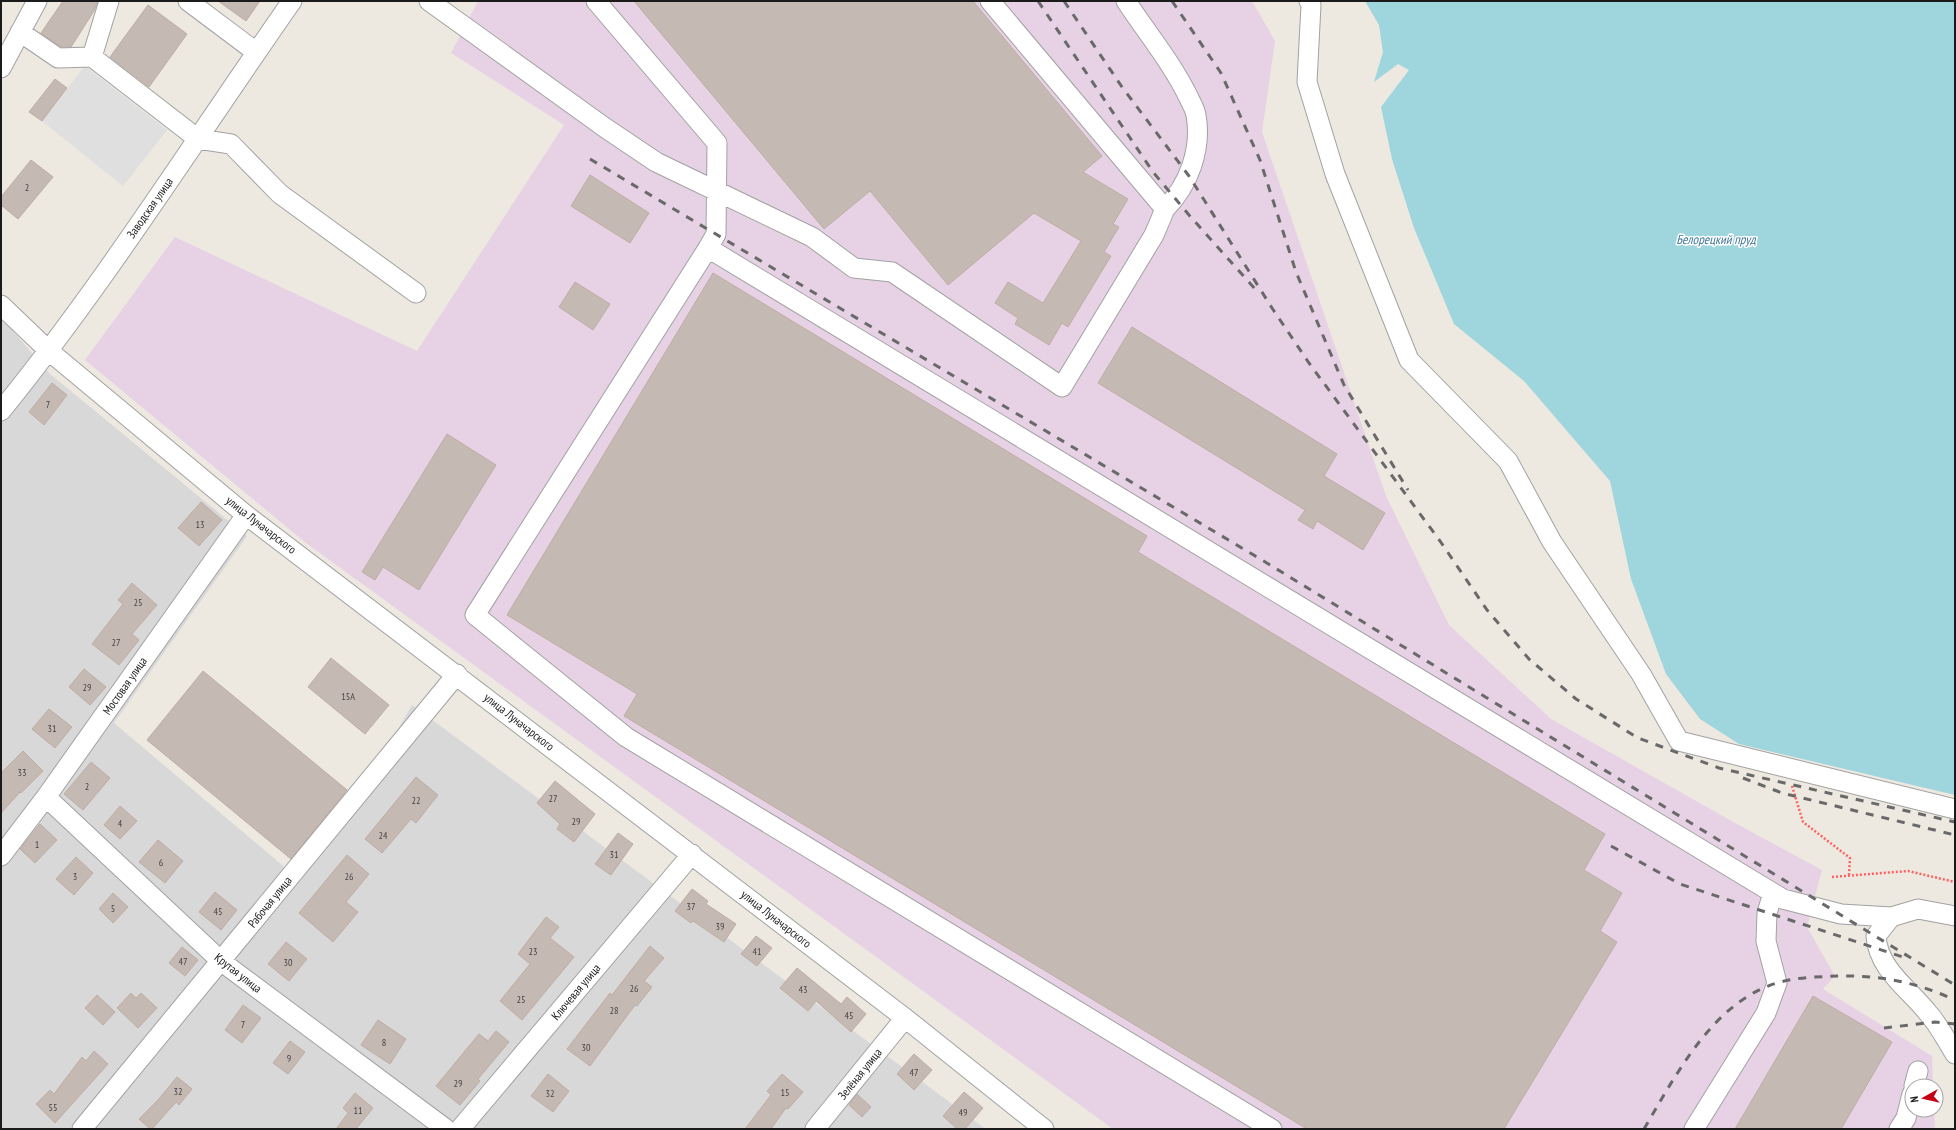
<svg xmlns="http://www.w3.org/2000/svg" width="1956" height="1130" font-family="'PT Sans Narrow',sans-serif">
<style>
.residential{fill:#d9d8d8}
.industrial{fill:#e7d2e5}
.parking{fill:#dfdfdf}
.water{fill:#9fd5dd}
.building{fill:#c5b9b4;stroke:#bfaca2}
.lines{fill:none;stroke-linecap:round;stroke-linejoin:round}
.minor-casing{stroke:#a2a2a2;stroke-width:21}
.path{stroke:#fd6261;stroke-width:2.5;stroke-dasharray:2 2;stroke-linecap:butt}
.minor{stroke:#fff;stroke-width:19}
.rail{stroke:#696969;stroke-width:3;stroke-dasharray:8 8;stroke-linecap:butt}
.labels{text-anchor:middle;stroke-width:3;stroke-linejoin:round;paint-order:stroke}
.number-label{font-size:10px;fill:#464241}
.street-label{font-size:12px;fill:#1b1b1b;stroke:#fff}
.water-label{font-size:13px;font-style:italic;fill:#41789c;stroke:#fff}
</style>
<rect width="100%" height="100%" fill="#ede8e0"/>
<path class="residential" d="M1 317 50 374 247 536 114 723 288 870 365 787 412 705 986 1129H1Z"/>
<path class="industrial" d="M478 1H1252L1275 41 1262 132 1386 496 1449 625 1551 719 1735 823 1822 870 1807 927 1835 976 1823 989 1932 1056 1933 1086H1912V1110H1934L1935 1129H1113L306 543 85 360 175 237 417 351 564 125 451 53Z"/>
<path class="parking" d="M85 66 167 130 123 186 42 121Z"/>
<path class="water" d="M1365 1H1955V795L1739 744 1700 719 1666 674 1631 579 1610 481 1524 381 1454 324 1414 228 1392 159 1381 107 1409 70 1398 64 1374 82 1383 52 1379 25Z"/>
<path class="building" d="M63 1H98L94 11 71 47H61L41 33Z
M218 1H260L246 21Z
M634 1H973L1102 156 1083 172 1128 199 1113 224 1119 227 1104 252 1111 256 1068 327 1062 323 1049 345 1015 324 1018 318 995 303 1008 282 1043 303 1081 241 1034 213 948 285 870 191 824 229Z
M148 5 187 34 149 87 110 57Z
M55 79 67 88 42 121 29 112Z
M31 160 53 177 18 219 1 205V197Z
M590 175 649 213 630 243 571 206Z
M713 273 1147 536 1138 552 1605 834 1584 870 1622 893 1600 931 1617 942 1504 1129H1307L624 716 637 694 507 615Z
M575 282 610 304 593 330 559 307Z
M1132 327 1337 454 1324 476 1385 513 1363 550 1317 521 1313 529 1298 520 1305 510 1098 383Z
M52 383 67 395 44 425 29 412Z
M447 434 496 465 419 590 383 567 375 580 362 572Z
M201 502 222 520 199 546 178 528Z
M132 583 157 605 132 634 139 640 119 665 92 644 123 604 118 600Z
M331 658 389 705 365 734 308 687Z
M84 669 106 687 90 705 69 687Z
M203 671 347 790 291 859 147 740Z
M49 709 72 727 55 748 32 729Z
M23 751 43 771 21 793 20 792 1 813V773Z
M91 762 110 778 83 810 64 794Z
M416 777 438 795 416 823 411 819 382 853 365 839Z
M555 781 595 814 574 842 557 829 560 824 537 803Z
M120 806 137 821 120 839 104 825Z
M40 824 57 840 35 863 20 849Z
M618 833 633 844 611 875 595 864Z
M158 840 183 861 165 883 139 862Z
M347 855 369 874 346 902 358 912 333 942 299 913Z
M76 857 93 873 74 895 56 879Z
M692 889 708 901 706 904 736 924 724 942 693 921 691 923 675 911Z
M215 892 237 910 221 930 199 912Z
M113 893 128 907 113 923 99 909Z
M546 917 559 927 550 938 574 957 522 1020 500 1001 530 964 518 954Z
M756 936 772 948 757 966 741 954Z
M286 942 307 959 289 981 268 964Z
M650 946 664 958 644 981 652 987 637 1006 635 1005 590 1066 567 1049 610 993 612 995Z
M182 947 198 960 185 976 169 963Z
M797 968 841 1004 847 997 866 1014 851 1032 816 1001 808 1011 780 988Z
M131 993 136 998 141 993 157 1008 138 1028 117 1008Z
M97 995 115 1012 103 1025 85 1008Z
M1813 996 1892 1042 1841 1129H1735Z
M243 1005 261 1018 242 1043 225 1030Z
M378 1020 406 1039 390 1064 361 1045Z
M496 1031 509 1042 478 1079 480 1081 460 1105 436 1086 479 1034 488 1041Z
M290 1041 305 1052 288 1074 273 1063Z
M94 1051 108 1064 55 1123 36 1104 50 1090 54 1094 82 1057 86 1061Z
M914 1054 932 1070 914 1090 897 1074Z
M548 1074 569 1091 553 1112 531 1096Z
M782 1074 803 1092 788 1109 786 1108 771 1129H745L771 1095 767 1091Z
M177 1077 192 1089 179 1105 176 1102 152 1129H150L139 1119 158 1100Z
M964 1092 983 1108 965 1129H957L943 1116Z
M355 1093 373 1108 356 1129H336L348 1113 343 1108Z
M857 1094 871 1107 862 1117 849 1105Z"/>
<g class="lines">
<defs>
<path id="minor" d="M109 1 92 57 198 139 231 144 280 194 416 293
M188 1 256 52
M429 1 604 127 656 162 812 237 854 268 892 272 1062 387 1154 235 1165 209 990 1
M596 1 717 143 716 234 708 248 1783 899 1841 914 1891 917
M1126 1C1147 33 1172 63 1189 98 1191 103 1195 109 1196 115 1202 149 1189 185 1165 209
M1309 1 1311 5 1307 82 1335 174 1409 360 1508 461 1552 542 1641 674 1679 741 1955 809
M20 32 58 58 92 57
M1 68 37 1
M708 248 475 615 626 737 1272 1129
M1 305 49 351 246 515 905 1018 1044 1129
M1 411C107 280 196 138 292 1
M46 797 222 962 446 1129
M1 856 46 797 246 515
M1955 916 1918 909 1891 917 1876 936C1878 969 1909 989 1928 1013 1939 1025 1946 1040 1955 1054
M1914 1086 1918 1071
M82 1129 457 674
M460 1129 692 854
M815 1129 905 1018
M1694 1129 1766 1013 1777 983 1766 941 1767 913 1773 893
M1899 1129 1906 1118 1912 1094"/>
</defs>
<use href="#minor" class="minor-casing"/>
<path class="path" d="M1792 786 1803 822 1850 858 1849 875
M1832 877 1908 871 1955 882"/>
<use href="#minor" class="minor"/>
<path class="rail" d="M1038 1 1153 172 1189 215 1256 290
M1064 1 1122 87 1189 176 1272 308 1309 363 1440 541 1487 610 1529 659 1576 699 1638 738 1719 768 1955 822
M1172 1 1221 73 1260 160 1296 272 1344 385 1408 490
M590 159 1262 560 1955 985
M1743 778 1782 793 1955 835
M1611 846 1680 884 1903 957
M1884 1028 1935 1022 1955 1024
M1644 1129C1676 1075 1713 1002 1777 983 1797 977 1818 977 1837 976 1880 975 1916 982 1955 1000"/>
</g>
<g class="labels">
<g class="number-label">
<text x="27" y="191">2</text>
<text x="48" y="408">7</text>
<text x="200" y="528">13</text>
<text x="138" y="606">25</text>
<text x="116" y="646">27</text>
<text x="87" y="691">29</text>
<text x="348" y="700">15А</text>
<text x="52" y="732">31</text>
<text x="22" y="776">33</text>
<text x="87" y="790">2</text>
<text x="553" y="802">27</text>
<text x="416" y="804">22</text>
<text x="576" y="825">29</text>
<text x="120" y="827">4</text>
<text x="383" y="839">24</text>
<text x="37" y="848">1</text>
<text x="614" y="858">31</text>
<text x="161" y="866">6</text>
<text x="75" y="880">3</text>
<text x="349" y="880">26</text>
<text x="691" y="910">37</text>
<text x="113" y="912">5</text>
<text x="218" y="915">45</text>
<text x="720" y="930">39</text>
<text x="533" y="955">23</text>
<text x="757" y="955">41</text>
<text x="183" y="965">47</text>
<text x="288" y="966">30</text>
<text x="634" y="992">26</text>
<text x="803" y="993">43</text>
<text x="521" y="1003">25</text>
<text x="614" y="1014">28</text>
<text x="849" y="1019">45</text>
<text x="243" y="1028">7</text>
<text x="384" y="1046">8</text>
<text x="586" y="1051">30</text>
<text x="289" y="1062">9</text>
<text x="914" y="1076">47</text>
<text x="458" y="1087">29</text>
<text x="178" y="1095">32</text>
<text x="785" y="1096">15</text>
<text x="550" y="1097">32</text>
<text x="53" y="1111">55</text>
<text x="358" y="1114">11</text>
<text x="963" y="1116">49</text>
</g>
<g class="street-label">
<text transform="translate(150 208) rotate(-55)" y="4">Заводская улица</text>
<text transform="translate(261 525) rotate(38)" y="4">улица Луначарского</text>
<text transform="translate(125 686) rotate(-55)" y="4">Мостовая улица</text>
<text transform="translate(519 722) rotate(38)" y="4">улица Луначарского</text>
<text transform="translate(270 902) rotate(-51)" y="4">Рабочая улица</text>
<text transform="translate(776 919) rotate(38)" y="4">улица Луначарского</text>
<text transform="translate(238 973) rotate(38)" y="4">Крутая улица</text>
<text transform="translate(576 992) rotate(-50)" y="4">Ключевая улица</text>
<text transform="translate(860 1074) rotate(-51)" y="4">Зелёная улица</text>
</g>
<g class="water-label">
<text x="1716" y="244">Белорецкий пруд</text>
</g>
</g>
<rect width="1956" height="1130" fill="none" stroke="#1b1b1b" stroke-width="4"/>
<g transform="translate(1924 1098) rotate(262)"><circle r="19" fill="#ffffff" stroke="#a4a4a4"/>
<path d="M0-3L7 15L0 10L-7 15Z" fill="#c60014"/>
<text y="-6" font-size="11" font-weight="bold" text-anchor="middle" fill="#1b1b1b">N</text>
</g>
</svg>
